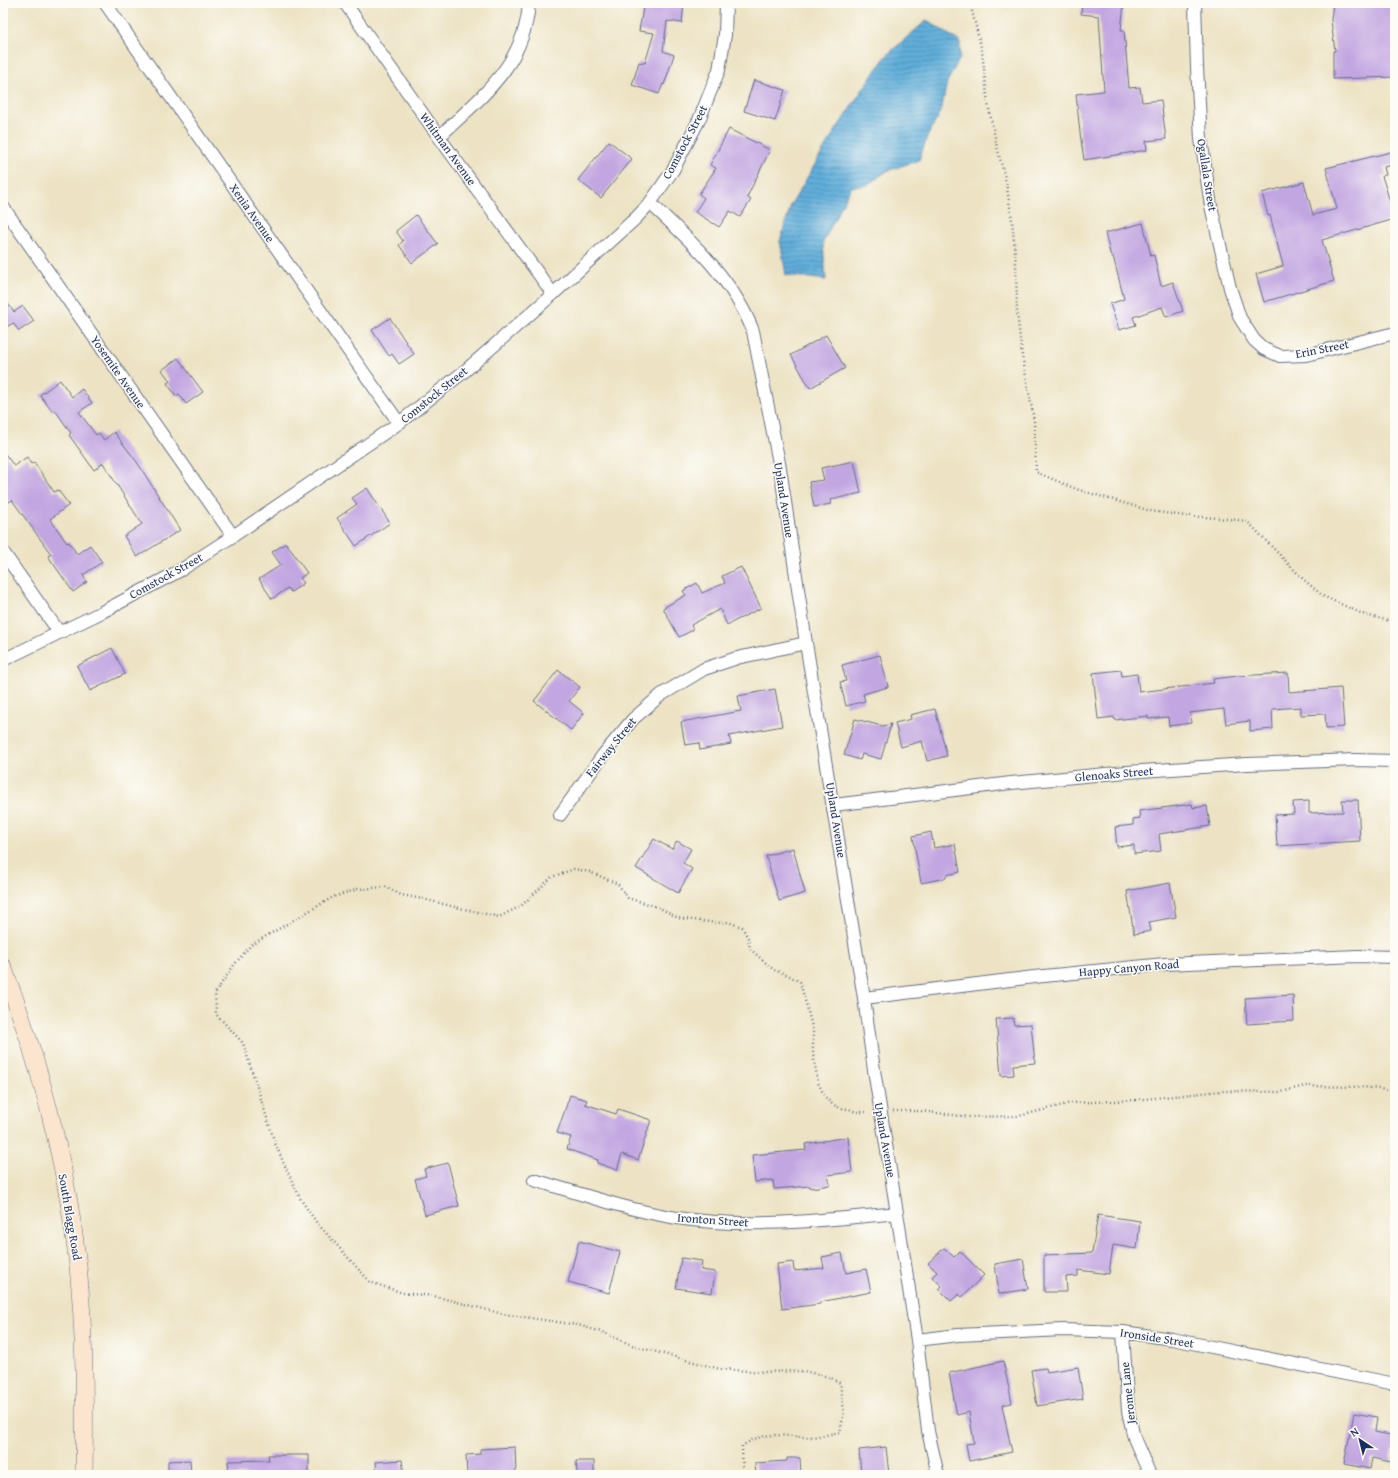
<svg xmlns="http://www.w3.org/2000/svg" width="1398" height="1478" font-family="'Gentium Book Plus',serif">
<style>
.water{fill:url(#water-rules);stroke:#3e6e9c}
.building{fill:#c2a6e1}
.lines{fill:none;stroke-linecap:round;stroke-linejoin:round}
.minor-casing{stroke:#646e82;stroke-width:14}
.secondary-casing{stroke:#646e82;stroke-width:18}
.path{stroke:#646e82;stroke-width:2.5;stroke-dasharray:1 3;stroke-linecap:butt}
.minor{stroke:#fff;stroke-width:12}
.secondary{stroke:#fce5cf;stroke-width:17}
.labels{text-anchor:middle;stroke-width:3;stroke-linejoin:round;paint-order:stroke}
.street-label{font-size:12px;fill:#1b2f5e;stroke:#fdfcf7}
</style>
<defs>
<pattern id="water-rules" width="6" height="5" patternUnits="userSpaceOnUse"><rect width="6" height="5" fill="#61aeda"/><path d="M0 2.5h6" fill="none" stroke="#4f8eb4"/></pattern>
</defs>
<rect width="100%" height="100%" fill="#fdfcf7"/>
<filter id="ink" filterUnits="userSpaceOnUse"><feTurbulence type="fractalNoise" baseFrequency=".025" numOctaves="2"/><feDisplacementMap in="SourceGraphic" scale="8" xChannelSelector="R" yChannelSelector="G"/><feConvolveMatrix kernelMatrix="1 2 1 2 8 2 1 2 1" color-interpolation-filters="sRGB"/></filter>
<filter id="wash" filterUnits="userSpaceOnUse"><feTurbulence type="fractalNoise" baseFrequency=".012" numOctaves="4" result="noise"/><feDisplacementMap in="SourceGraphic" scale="16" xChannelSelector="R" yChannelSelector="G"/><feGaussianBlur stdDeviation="0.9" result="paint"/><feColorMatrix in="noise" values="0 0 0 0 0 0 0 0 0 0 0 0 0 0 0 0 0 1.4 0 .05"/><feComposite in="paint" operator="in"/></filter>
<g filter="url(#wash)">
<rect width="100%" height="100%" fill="#ede3c4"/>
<path class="water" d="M927 20 960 42V58L947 82 941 112 928 135 919 160 887 171 867 185 851 187 823 242 826 280 786 275 780 241 791 205 830 139 877 68 889 53Z"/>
<g id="blocks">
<path class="building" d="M644 3H684L682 23 667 21 663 51 674 55 664 85 663 84 659 94 632 85 639 62 645 63 654 33 639 31Z
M1082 3H1124L1121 30H1124L1129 88 1140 87 1142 102 1161 100 1166 139 1146 141 1147 150 1084 160 1080 133 1076 94 1104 91 1099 16 1081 14Z
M1333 3H1395V77L1333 79V51H1335L1331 20Z
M754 80 785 90 775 121 744 111Z
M729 129 770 150 747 197 751 200 740 217 730 211 719 227 695 212 704 198 699 194 716 168 710 165Z
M609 141 632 159 601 198 578 180Z
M1395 151V164L1384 167 1386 175 1382 176 1392 208 1395 207V219L1322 240 1334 281 1264 302 1256 274 1283 266 1270 215 1268 216 1262 193 1304 182 1313 215 1337 209 1326 168Z
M416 215 438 244 412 263 399 245 403 241 396 231Z
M1143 223 1151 256 1154 255 1161 286 1173 282 1183 311 1166 317 1162 307 1133 317 1136 325 1119 330 1110 304 1124 299 1113 256 1111 257 1105 233Z
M3 297 14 312 23 306 34 321 19 331 13 323 3 329Z
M390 318 414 354 399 364 392 354 389 356 372 330Z
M826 335 845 368 810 388 791 355Z
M178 358 203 392 186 404 179 394 176 396 167 383 170 381 162 370Z
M60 380 72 397 82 389 92 403 79 412 96 435 99 433 104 440 114 432 137 462 180 530 137 557 124 536 142 524 103 463 94 470 69 435 71 433 55 410 52 411 40 395Z
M3 451 14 466 27 457 31 464 34 462 54 492 58 490 69 505 50 519 67 543 69 542 77 554 90 545 102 562 83 575 87 582 73 592 48 556 51 554 12 500 9 502 3 493Z
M854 461 861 493 830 500 831 504 814 507 809 482 824 480 821 468Z
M367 488 390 523 356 546 337 518 357 504 352 498Z
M286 543 307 573 300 578 304 583 291 592 288 588 272 599 259 579 281 565 272 552Z
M741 567 761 608 727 625 720 609 691 625 693 630 679 637 663 608 686 595 683 591 697 583 702 593 725 583 722 576Z
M112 648 125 674 90 691 77 666Z
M880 655 888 687 863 694 865 701 846 706 840 682 846 681 842 665Z
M558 670 580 687 569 701 584 713 571 730 534 701Z
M1121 670 1122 676 1137 674 1139 692 1214 683 1213 679 1238 676 1288 673 1289 692 1341 688 1344 727 1326 728 1325 714 1301 715V707L1272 709 1273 729 1250 731V721L1226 724 1224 709 1190 713 1191 723 1169 726 1168 717 1148 719V716L1115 720 1114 717 1098 719 1093 673Z
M775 689 782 726 729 736 731 744 700 750 699 743 685 745 681 722 741 711 738 696Z
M935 709 947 756 927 761 922 741 901 747 895 723 911 719 910 715Z
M855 719 882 726 891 724 881 759 862 754 860 760 844 755Z
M1342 800H1358L1360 841 1277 846 1275 815 1294 814 1293 802 1309 801V813L1343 812Z
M1192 804 1193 808 1207 806 1210 826 1159 834 1161 851 1134 854V845L1117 847 1115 827 1133 825V819L1140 818 1139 811Z
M931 832 934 848 955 844 960 872 946 875V878L921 883 913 836Z
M654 839 672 849 677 841 691 849 683 863 692 869 678 893 636 868Z
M793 848 805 893 779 901 766 856Z
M1170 883 1176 917 1149 922 1151 931 1134 934 1127 891Z
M1293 995 1294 1021 1247 1024 1245 998Z
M1013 1018 1014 1025 1031 1024 1035 1063 1013 1065 1014 1075 1001 1076 996 1019Z
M570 1095 587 1100 585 1104 616 1114 618 1109 651 1120 638 1160 622 1154 617 1170 597 1163 598 1160 567 1149 571 1137 557 1133Z
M848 1137 852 1172 828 1175 830 1185 811 1188 810 1186 774 1189 773 1180 755 1182 752 1155 806 1150 805 1144Z
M448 1163 459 1206 425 1215 415 1179 426 1176 424 1169Z
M1098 1215 1140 1221 1137 1249 1113 1245 1109 1274 1078 1270V1276L1066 1277 1067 1292H1044V1255L1092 1253Z
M579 1241 620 1252 609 1293 568 1282Z
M944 1248 954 1257 960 1251 984 1275 962 1297 959 1294 951 1301 939 1289 942 1286 932 1277 937 1272 928 1263Z
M842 1253 846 1273 866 1269 871 1292 820 1302V1304L782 1309 777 1264 793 1262 794 1271 824 1268 822 1257Z
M681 1258 702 1261 701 1270 715 1272 712 1293 676 1288Z
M1023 1259 1028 1289 999 1294 995 1264Z
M1003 1361 1012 1403 1002 1405 1012 1452 969 1461 966 1444 974 1443 969 1412 957 1415 949 1373Z
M1078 1367 1083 1399 1037 1406 1031 1370 1046 1368 1047 1372Z
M1354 1413 1377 1417 1375 1432 1395 1436 1391 1462 1372 1458 1370 1469 1344 1464Z
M515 1447 516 1475H467L466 1455 480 1454V1449Z
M886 1447 889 1475H861L859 1450Z
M268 1455H309V1475H229L228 1461 269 1460Z
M787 1458H800L801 1475H756L755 1463 787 1461Z
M190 1460 191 1475H168V1461Z
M402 1460 404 1475H377L376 1462Z
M576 1461H594V1475H577Z"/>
</g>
</g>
<g filter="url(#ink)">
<use href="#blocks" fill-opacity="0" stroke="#646e82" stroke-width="1"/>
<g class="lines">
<defs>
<path id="minor" d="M105 3 399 423
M345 3 439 137 553 294
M1195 3 1197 67 1201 139 1211 206 1230 288 1240 318 1254 340 1264 349 1280 356 1306 355 1395 333
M439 137C481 97 525 65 529 3
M650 203C691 241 733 279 753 331L780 468 806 643 864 998 874 1070 897 1213 917 1340 928 1431 938 1475
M3 207 233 536
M3 552 59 632
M3 660 102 612 181 570 233 536 399 423 466 370 553 294 636 218 650 203 673 170 699 120 719 70 725 35 726 3
M834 805 1011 783 1127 772 1247 764 1355 760 1395 761
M560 815 603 755 633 719 661 695 704 669 737 658 806 643
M864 998 1034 977 1165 964 1358 956 1395 957
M534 1180C581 1194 628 1210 677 1218 750 1229 825 1220 897 1213
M1123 1332 1128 1411 1134 1438 1150 1475
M917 1340 958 1335 1063 1330 1123 1332 1172 1339 1395 1384"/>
<path id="secondary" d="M3 967C39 1061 67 1166 78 1266 85 1335 85 1405 84 1475"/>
</defs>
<use href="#minor" class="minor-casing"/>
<use href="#secondary" class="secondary-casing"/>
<path class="path" d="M970 3 982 51 988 104 997 147 1006 182 1012 220 1016 264 1017 313 1022 355 1034 420 1036 472 1076 489 1151 511 1185 516 1218 518 1247 521 1302 578 1323 596 1365 615 1395 622
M893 1111H920L970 1117 1019 1116 1071 1103 1135 1100 1221 1091 1281 1092 1305 1086 1363 1087 1395 1091
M743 1475 742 1446C767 1429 782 1437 809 1437 819 1437 830 1434 840 1432L844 1412 840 1383 829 1377 804 1371 763 1372 720 1369 634 1346 602 1332 578 1325 503 1314 434 1296 403 1293 370 1282 317 1223 301 1200 284 1164 275 1143 243 1043 216 1014 215 993 234 965 251 945 333 897 358 889 386 887 401 895 423 899 451 906 499 917 521 906 552 877 574 869 590 872 618 884 628 898 658 907 678 918 717 923 728 922 742 927 748 938 750 949 774 970 788 975 800 982 813 1030V1054L818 1083 825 1097 832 1104 840 1108 849 1109 856 1112H866"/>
<use href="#minor" class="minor"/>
<use href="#secondary" class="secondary"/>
</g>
</g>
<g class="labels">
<g class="street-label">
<text transform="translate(685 142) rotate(-62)" y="4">Comstock Street</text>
<text transform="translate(448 149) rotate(54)" y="4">Whitman Avenue</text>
<text transform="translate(1207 175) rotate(81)" y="4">Ogallala Street</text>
<text transform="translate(252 213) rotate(55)" y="4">Xenia Avenue</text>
<text transform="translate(1322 349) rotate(-11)" y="4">Erin Street</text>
<text transform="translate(118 372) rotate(55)" y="4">Yosemite Avenue</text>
<text transform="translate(434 395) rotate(-39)" y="4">Comstock Street</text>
<text transform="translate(784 500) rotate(81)" y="4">Upland Avenue</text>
<text transform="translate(166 576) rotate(-29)" y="4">Comstock Street</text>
<text transform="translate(611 747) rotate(-51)" y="4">Fairway Street</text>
<text transform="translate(1114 774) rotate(-5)" y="4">Glenoaks Street</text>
<text transform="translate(836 820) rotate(81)" y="4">Upland Avenue</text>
<text transform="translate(1129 968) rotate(-5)" y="4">Happy Canyon Road</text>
<text transform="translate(885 1140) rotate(80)" y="4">Upland Avenue</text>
<text transform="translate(70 1217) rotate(80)" y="4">South Blagg Road</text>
<text transform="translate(713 1220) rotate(4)" y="4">Ironton Street</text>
<text transform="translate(1157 1338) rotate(9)" y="4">Ironside Street</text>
<text transform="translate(1128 1393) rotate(-96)" y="4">Jerome Lane</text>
</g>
</g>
<rect width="1398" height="1478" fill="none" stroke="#fdfcf7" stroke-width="16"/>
<g transform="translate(1360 1440) rotate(325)" stroke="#fdfcf7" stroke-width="3" paint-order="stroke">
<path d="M0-3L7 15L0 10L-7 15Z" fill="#1b2f5e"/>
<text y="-6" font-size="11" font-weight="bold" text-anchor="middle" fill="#1b2f5e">N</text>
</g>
</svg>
